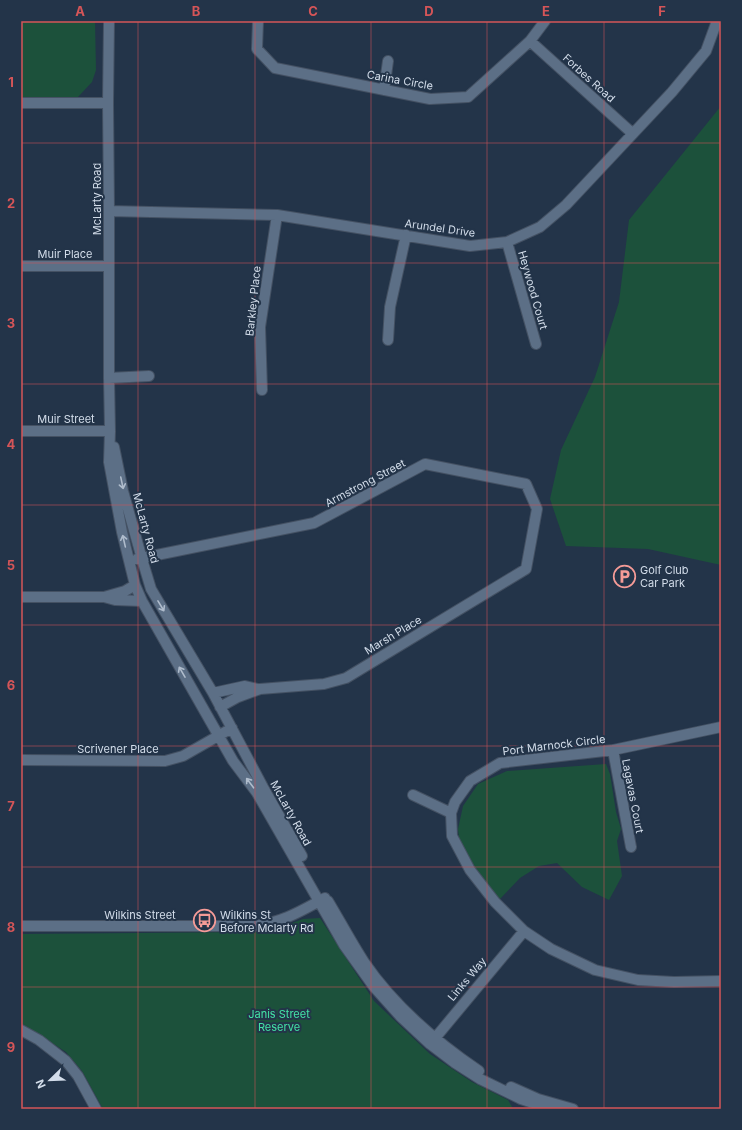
<svg xmlns="http://www.w3.org/2000/svg" width="742" height="1130" font-family="Inter,sans-serif">
<style>
.green{fill:#1c513b}
.lines{fill:none;stroke-linecap:round;stroke-linejoin:round}
.minor-casing{stroke:#445163;stroke-width:12}
.minor{stroke:#5c6f86;stroke-width:10}
.oneway{stroke:#afbccc}
.grid{fill:none;stroke:#d55558;stroke-width:1;stroke-opacity:0.55}
.labels{text-anchor:middle;stroke-width:4;stroke-linejoin:round;paint-order:stroke}
.street-label{font-size:11px;fill:#d3ddea;stroke:#233449}
.poi-label{font-size:11px;fill:#d3ddea;stroke:#233449;text-anchor:start}
.park-label{font-size:11px;fill:#43e3a6;stroke:#233449}
.neatline{fill:none;stroke:#d55558;stroke-width:1.5}
.grid-label{font-size:13px;text-anchor:middle;font-weight:bold;fill:#d55558}
</style>
<rect width="100%" height="100%" fill="#233449"/>
<path class="green" d="M21 21H95L96 70 92 82 78 97H21Z
M721 106V565L648 549 566 546 550 499 561 450 595 377 619 302 629 220Z
M606 764 610 774 616 812 621 829 617 841 622 876 609 900 582 887 557 863 539 866 520 878 500 899 493 894 460 846 458 829 463 806 478 784 507 771Z
M320 918 374 1001 430 1054 472 1082 508 1100 511 1105 513 1109H103L82 1071 66 1052 21 1023V934L269 932 303 919Z"/>
<g class="lines">
<defs>
<path id="minor" d="M109 21 108 103 109 211V378L110 431 109 462 122 532 135 585 142 601 233 761 257 793 344 945 374 987 400 1016 430 1044 455 1063 480 1079 521 1099 551 1109
M258 21 257 49 275 68 430 99 468 97 530 41 545 21
M530 41 632 133
M384 90 388 61
M21 103H108
M109 211 277 215 470 246 507 242 540 227 566 205 672 92 706 51 717 21
M507 242 536 344
M21 266H109
M388 340 390 307 406 235
M109 378 149 376
M262 390 260 327 277 215
M21 431H110
M114 447 123 491 142 559 151 589 213 693 264 789 302 856
M137 559 314 523 425 464 526 484 537 509 526 569 346 678 324 684 260 689 238 697 220 707
M21 597H104L115 600 142 601
M104 597 125 591 135 585
M213 693 245 686 258 689
M721 727 613 750 500 763 470 781 455 802 451 813 452 836 470 870 495 902 524 931 551 949 595 970 638 980 674 982 721 981
M613 750 631 847
M21 760 165 761 183 756 232 728
M413 795 451 813
M328 901C340 921 351 942 364 962 394 1006 435 1041 479 1071
M21 926H255C285 921 299 912 325 898
M21 1030 39 1040 66 1061 78 1076 96 1109
M431 1043 524 931
M511 1087 538 1099 573 1109"/>
</defs>
<use href="#minor" class="minor-casing"/>
<use href="#minor" class="minor"/>
</g>
<defs><path id="oneway-shaft" d="M-6 0H5M1.5-3L5.5 0L1.5 3" fill="none" stroke-width="1.6" stroke-linecap="round" stroke-linejoin="round"/></defs>
<g class="oneway">
<use href="#oneway-shaft" transform="translate(122 483) rotate(78)"/>
<use href="#oneway-shaft" transform="translate(124 541) rotate(-103)"/>
<use href="#oneway-shaft" transform="translate(161 606) rotate(59)"/>
<use href="#oneway-shaft" transform="translate(182 672) rotate(-120)"/>
<use href="#oneway-shaft" transform="translate(250 783) rotate(-127)"/>
</g>
<path class="grid" d="M138 21V1109M255 21V1109M371 21V1109M487 21V1109M604 21V1109M21 143H721M21 263H721M21 384H721M21 505H721M21 625H721M21 746H721M21 867H721M21 987H721"/>
<defs>
<symbol id="parking-ring" viewBox="-11 -11 22 22"><circle r="9.5" fill="#233449" stroke="#f59b97" stroke-width="1.5"/><path d="M-3.5-5.5H1a3.5 3.5 0 0 1 0 7H-1V5.5H-3.5ZM-1-3.4V-.6H.8a1.4 1.4 0 0 0 0-2.8Z" fill="#f59b97"/></symbol>
<symbol id="bus-ring" viewBox="-11 -11 22 22"><circle r="9.5" fill="#233449" stroke="#f59b97" stroke-width="1.5"/><path d="M-5-6H5V4H4V6H2V4H-2V6H-4V4H-5ZM-3.5-4V0h7V-4ZM-3.5 1.2v1.5H-2V1.2ZM2 1.2v1.5H3.5V1.2Z" fill="#f59b97"/></symbol>
</defs>
<g fill-rule="evenodd">
<use href="#parking-ring" x="612" y="564" width="25" height="25"/>
<use href="#bus-ring" x="192" y="908" width="25" height="25"/>
</g>
<g class="labels">
<g class="street-label">
<text transform="translate(589 78) rotate(42)" y="4">Forbes Road</text>
<text transform="translate(400 80) rotate(10)" y="4">Carina Circle</text>
<text transform="translate(97 199) rotate(-90)" y="4">McLarty Road</text>
<text transform="translate(440 228) rotate(8)" y="4">Arundel Drive</text>
<text x="65" y="258">Muir Place</text>
<text transform="translate(533 290) rotate(74)" y="4">Heywood Court</text>
<text transform="translate(253 301) rotate(-84)" y="4">Barkley Place</text>
<text x="66" y="423">Muir Street</text>
<text transform="translate(365 483) rotate(-28)" y="4">Armstrong Street</text>
<text transform="translate(146 528) rotate(75)" y="4">McLarty Road</text>
<text transform="translate(393 635) rotate(-31)" y="4">Marsh Place</text>
<text transform="translate(554 745) rotate(-7)" y="4">Port Marnock Circle</text>
<text x="118" y="753">Scrivener Place</text>
<text transform="translate(633 796) rotate(79)" y="4">Lagavas Court</text>
<text transform="translate(291 813) rotate(61)" y="4">McLarty Road</text>
<text x="140" y="919">Wilkins Street</text>
<text transform="translate(467 979) rotate(-50)" y="4">Links Way</text>
</g>
<g class="poi-label">
<text x="640" y="574">Golf Club<tspan x="640" dy="13">Car Park</tspan></text>
<text x="220" y="919">Wilkins St<tspan x="220" dy="13">Before Mclarty Rd</tspan></text>
</g>
<g class="park-label">
<text x="279" y="1018">Janis Street<tspan x="279" dy="13">Reserve</tspan></text>
</g>
</g>
<rect width="742" height="1130" fill="none" stroke="#233449" stroke-width="44"/>
<g transform="translate(50 1080) rotate(247)" stroke="#233449" stroke-width="3" paint-order="stroke">
<path d="M0-3L7 15L0 10L-7 15Z" fill="#d3ddea"/>
<text y="-6" font-size="11" font-weight="bold" text-anchor="middle" fill="#d3ddea">N</text>
</g>
<rect x="22" y="22" width="698" height="1086" class="neatline"/>
<g class="grid-label">
<text x="80" y="16">A</text>
<text x="196" y="16">B</text>
<text x="313" y="16">C</text>
<text x="429" y="16">D</text>
<text x="546" y="16">E</text>
<text x="662" y="16">F</text>
<text x="11" y="87">1</text>
<text x="11" y="208">2</text>
<text x="11" y="328">3</text>
<text x="11" y="449">4</text>
<text x="11" y="570">5</text>
<text x="11" y="690">6</text>
<text x="11" y="811">7</text>
<text x="11" y="932">8</text>
<text x="11" y="1052">9</text>
</g>
</svg>
